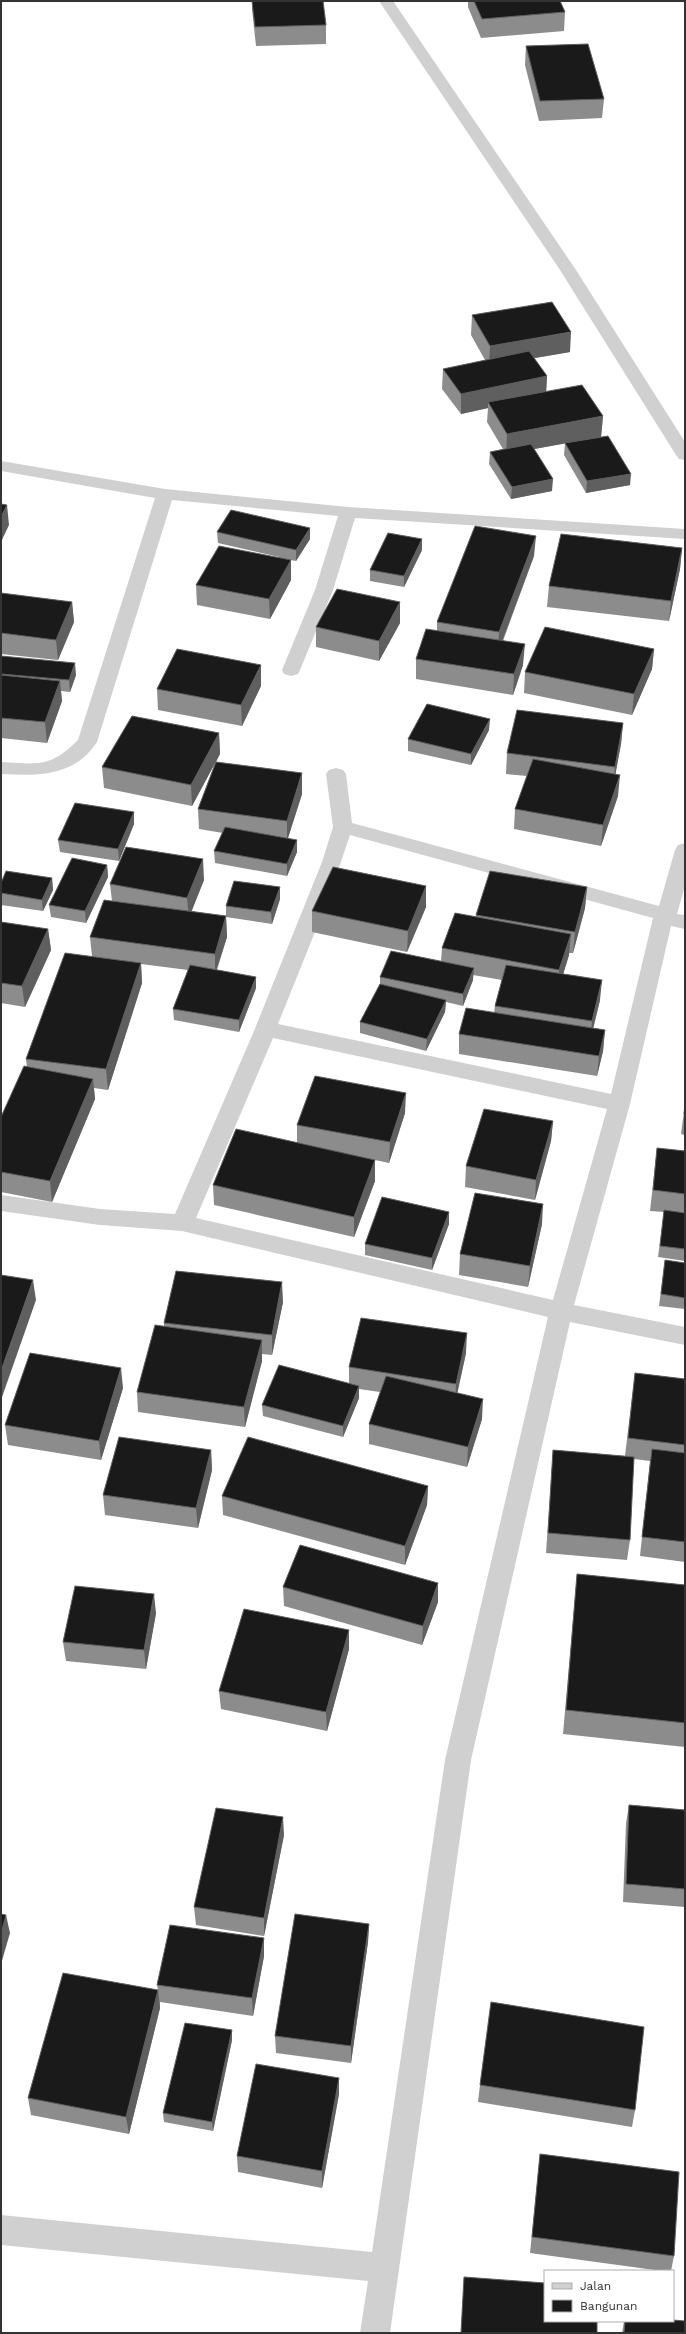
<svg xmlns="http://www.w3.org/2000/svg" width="686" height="2334" font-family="'Work Sans',sans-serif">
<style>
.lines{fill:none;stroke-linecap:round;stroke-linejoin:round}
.minor{fill:#d0d0d0;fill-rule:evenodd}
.wall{fill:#8c8c8c}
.shaded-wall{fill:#5f5f5f}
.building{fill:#1a1a1a;stroke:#5f5f5f}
</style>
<rect width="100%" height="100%" fill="#fff"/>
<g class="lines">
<path class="minor" d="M379 1H393L576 270 685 442V460L679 459 676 455 560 270Z
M1 461 165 489 348 507 685 529V539L355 518 333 590 300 670 298 674 291 676 284 674 282 670 315 590 338 516 172 500 97 742C74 777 38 776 1 774V762C38 764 50 768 78 740L155 498 1 471Z
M336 768 343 770 346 774 352 823 659 906 675 850 678 845 685 843V886L677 914 685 915V929L671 926 630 1104 574 1305 685 1327V1345L570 1322 471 1760 390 2333H360L368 2281 1 2245V2215L372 2252 445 1760 548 1317 182 1231 100 1225 1 1211V1195L100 1209 175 1214 254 1031 322 862 333 827 326 774 329 770ZM350 835 653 918 611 1094 278 1024 329 897ZM273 1038 607 1109 553 1300 196 1218Z"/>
</g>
<path class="wall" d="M252 1H323L326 25V44L256 46 252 9Z
M468 1H560L565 12 564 31 481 38 468 7Z
M526 46 604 99 602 118 539 121 525 65Z
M472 315 570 352 534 358 547 376 546 391 603 416 601 437 630 485 586 493 564 455 565 443 534 449 552 491 511 499 489 464 490 452 503 449 487 422 488 408 461 414 442 389 443 369 485 360 471 335Z
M310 528V539L296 561 291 560V580L270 619 197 605 196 585 279 557 218 543 217 532Z
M682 548 680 569 669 621 547 607 549 586Z
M422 550 404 587 370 581V570Z
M534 556 503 641 523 665 513 695 416 679V659L437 631V622Z
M1 593 72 602 74 622 58 660 1 654Z
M400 623 379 661 316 647V627Z
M654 649 652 669 632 715 524 693 525 672Z
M1 656 76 675 70 692 61 691 62 701 47 743 1 738Z
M261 686 242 726 158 710 157 689Z
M623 723 621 744 615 774 618 796 601 846 514 829 515 809 527 776 506 774 507 753Z
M489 730 471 765 408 751V739Z
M219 733 220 754 216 762 302 794 288 838 297 852 287 876 215 863 214 851 223 833 199 829 198 809 215 763 192 806 104 788 102 767Z
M134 812V824L119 861 60 852 58 840Z
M107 865 108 877 86 923 51 917 49 905Z
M52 878 53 890 43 911 1 905V883Z
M204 880 191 911 226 916V906L280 899 272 924 226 917 227 937 217 970 256 988 239 1032 174 1020 173 1009 188 970 141 964 142 983 108 1090 94 1088 95 1099 52 1202 1 1192V1117L27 1067 26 1059 92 956 90 937 112 901 110 884Z
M426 886V907L407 952 312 932V911Z
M587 887 585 908 573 953H569V955L563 974 600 1000 593 1028 605 1030 603 1051 597 1076 459 1054V1034L494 1013 495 1006 502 980 473 975V980L463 1006 446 1002 445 1012 426 1051 360 1033V1022L380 984V977L441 961 442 948 476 917V915Z
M1 922 48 929 51 950 25 1007 1 1003Z
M685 1104V1135L681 1134Z
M405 1113 389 1163 375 1160V1181L354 1237 214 1205 213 1185 297 1143V1125Z
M553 1121 551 1141 535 1200 465 1187 466 1166Z
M657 1148 685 1151V1261L658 1257 664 1212 650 1211Z
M449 1212V1224L432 1270 365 1255V1244Z
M542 1224 528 1287 459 1275 460 1254Z
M665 1260 685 1263V1309L659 1306Z
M283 1302 272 1355 262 1354V1361L245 1427 138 1412 137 1392 164 1326V1323Z
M466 1353 457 1393 482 1419 467 1467 369 1444V1424L380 1392 359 1389V1398L343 1437 263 1416 262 1405 349 1384V1367Z
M635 1373 685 1379V1562L640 1556 650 1461 634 1459 630 1540 627 1560 546 1553 553 1450 625 1456Z
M123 1388 101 1460 8 1445 5 1425Z
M211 1450 212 1470 198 1528 105 1515 103 1495Z
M428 1486 427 1505 405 1565 223 1515 222 1496Z
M577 1574 685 1585V1747L563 1734Z
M283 1587 438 1602 422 1645 284 1606Z
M156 1613 146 1669 66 1661 63 1642Z
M349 1630V1649L327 1731 221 1709 219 1691Z
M629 1805 685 1810V1907L623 1902 626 1823Z
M284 1835 264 1936 196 1925 194 1907Z
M369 1924 368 1942 351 2063 276 2053 275 2036Z
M264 1956 253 2016 160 2002V2008L129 2134 31 2115 28 2098 158 1990 157 1985Z
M232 2030V2040L213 2131 164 2122 163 2113Z
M339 2078V2094L322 2188 238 2172 237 2156Z
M480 2085 635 2110 632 2127 478 2102Z
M540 2154 674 2256 671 2271H662L530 2253Z
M464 2277 597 2333H461Z
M624 2321H673L685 2333H622Z"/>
<path class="shaded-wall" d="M571 332 570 352 489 366 490 346Z
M547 376 546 396 488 402V408L461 414V394Z
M603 416 601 437 506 454 507 434Z
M631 474 630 485 586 493 587 481Z
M553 479 552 491 511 499 512 487Z
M7 505 9 525 1 542V517Z
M310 528V539L296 561V550Z
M536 536 534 556 498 652 499 632Z
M422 539V550L404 587V576Z
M682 548 680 569 669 621 671 601Z
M291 560V580L270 619 269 599Z
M72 602 74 622 58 660 56 640Z
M400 602V623L379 661V641Z
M525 644 523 665 513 695 514 674Z
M654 649 652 669 632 715 634 694Z
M75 663 76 675 70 692 69 680Z
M261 665V686L242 726 241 705Z
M60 681 62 701 47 743 45 722Z
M490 719 489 730 471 765V754Z
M623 723 621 744 613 788 615 767Z
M219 733 220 754 192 806 191 785Z
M302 773V794L287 841V821Z
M620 775 618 796 601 846 603 825Z
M134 812V824L119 861 118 849Z
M297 840V852L287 876V864Z
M203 859 204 880 189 918 187 898Z
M107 865 108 877 86 923 85 911Z
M52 878 53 890 43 911 42 900Z
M426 886V907L407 952 408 931Z
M280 887V899L272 924 271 912Z
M587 887 585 908 573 953 575 932Z
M226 916 227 937 215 974V954Z
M48 929 51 950 25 1007 22 986Z
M571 934 569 955 558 991 559 970Z
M141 963 142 983 108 1090 106 1069Z
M474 968 473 980 463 1006V994Z
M256 977V988L239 1032V1020Z
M602 980 600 1000 590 1042 592 1021Z
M446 1000 445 1012 426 1051 427 1039Z
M605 1030 603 1051 597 1076 599 1056Z
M93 1079 95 1099 52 1202 50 1181Z
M406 1093 405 1113 389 1163 390 1142Z
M553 1121 551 1141 535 1200 536 1180Z
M375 1160V1181L354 1237V1217Z
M543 1204 542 1224 528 1287 530 1266Z
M449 1212V1224L432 1270V1258Z
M33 1280 36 1300 1 1400V1371Z
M282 1282 283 1302 272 1355V1335Z
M467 1333 466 1353 455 1404 456 1384Z
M262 1340V1361L245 1427 244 1407Z
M121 1368 123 1388 101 1460 99 1441Z
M359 1386V1398L343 1437V1426Z
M483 1399 482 1419 467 1467 468 1447Z
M211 1450 212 1470 198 1528 196 1508Z
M428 1486 427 1505 405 1565V1546Z
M438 1583V1602L422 1645 423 1626Z
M154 1594 156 1613 146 1669 144 1650Z
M349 1630V1649L327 1731 326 1712Z
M283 1817 284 1835 264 1936V1918Z
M6 1915 10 1933 1 1964V1934Z
M369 1924 368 1942 351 2063V2046Z
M264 1938V1956L253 2016 252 1998Z
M158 1990 160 2008 129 2134 126 2117Z
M232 2030V2040L213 2131 212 2122Z
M339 2078V2094L322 2188V2171Z"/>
<path class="building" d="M252 1H323L326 25 255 27Z
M474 1H560L565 12 482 19Z
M588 44 604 99 540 101 526 46Z
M552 302 571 332 490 346 472 315Z
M529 351 547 376 461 394 443 369Z
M582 385 603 416 507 434 488 402Z
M608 436 631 474 587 481 565 443Z
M531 444 553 479 512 487 490 452Z
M1 504 7 505 1 517Z
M231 510 310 528 296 550 217 532Z
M475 526 536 536 499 632 437 622Z
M388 533 422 539 404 576 370 570Z
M561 534 682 548 671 601 549 586Z
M219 546 291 560 269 599 196 585Z
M337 589 400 602 379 641 316 627Z
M1 593 72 602 56 640 1 633Z
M545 627 654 649 634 694 525 672Z
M426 629 525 644 514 674 416 659Z
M177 649 261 665 241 705 157 689Z
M1 656 75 663 69 680 1 674Z
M1 675 60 681 45 722 1 718Z
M427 704 490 719 471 754 408 739Z
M517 710 623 723 615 767 507 753Z
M132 716 219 733 191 785 102 767Z
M533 759 620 775 603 825 515 809Z
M216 762 302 773 287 821 198 809Z
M75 803 134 812 118 849 58 840Z
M225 827 297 840 287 864 214 851Z
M126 847 203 859 187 898 110 884Z
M72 858 107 865 85 911 49 905Z
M333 867 426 886 408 931 312 911Z
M6 871 52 878 42 900 1 893V883Z
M490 871 587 887 575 932 476 915Z
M234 881 280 887 271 912 226 906Z
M104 900 226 916 215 954 90 937Z
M455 913 571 934 559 970 442 948Z
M1 922 48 929 22 986 1 983Z
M391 951 474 968 463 994 380 977Z
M65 953 141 963 106 1069 26 1059Z
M190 965 256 977 239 1020 173 1009Z
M506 965 602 980 592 1021 495 1006Z
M380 984 446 1000 427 1039 360 1022Z
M466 1008 605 1030 599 1056 459 1034Z
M24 1066 93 1079 50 1181 1 1172V1117Z
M315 1076 406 1093 390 1142 297 1125Z
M685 1104V1114H684Z
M484 1109 553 1121 536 1180 466 1166Z
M236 1129 375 1160 354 1217 213 1185Z
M657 1148 685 1151V1194L653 1190Z
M475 1193 543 1204 530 1266 460 1254Z
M382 1197 449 1212 432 1258 365 1244Z
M664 1210 685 1213V1249L660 1246Z
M665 1260 685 1263V1298L661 1294Z
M176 1271 282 1282 272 1335 164 1323Z
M1 1275 33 1280 1 1371Z
M361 1318 467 1333 456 1384 349 1367Z
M155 1325 262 1340 244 1407 137 1392Z
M30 1353 121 1368 99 1441 5 1425Z
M279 1365 359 1386 343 1426 262 1405Z
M635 1373 685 1379V1445L628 1438Z
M386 1376 483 1399 468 1447 369 1424Z
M119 1437 211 1450 196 1508 103 1495Z
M248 1437 428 1486 405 1546 222 1496Z
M652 1449 685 1453V1542L642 1537Z
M553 1450 634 1457 630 1540 548 1533Z
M300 1545 438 1583 423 1626 283 1587Z
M577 1574 685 1585V1723L566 1710Z
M75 1586 154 1594 144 1650 63 1642Z
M244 1609 349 1630 326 1712 219 1691Z
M629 1805 685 1810V1889L626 1884Z
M216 1808 283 1817 264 1918 194 1907Z
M1 1914 6 1915 1 1934Z
M295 1914 369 1924 351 2046 275 2036Z
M170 1925 264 1938 252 1998 157 1985Z
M63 1973 158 1990 126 2117 28 2098Z
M491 2002 644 2027 635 2110 480 2085Z
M185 2023 232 2030 212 2122 163 2113Z
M256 2064 339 2078 322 2171 237 2156Z
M540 2154 679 2172 674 2256 532 2237Z
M464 2277 545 2283V2321H597V2333H461Z
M673 2320 685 2321V2333H624L625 2321H673Z"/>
<rect width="686" height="2334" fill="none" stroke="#333333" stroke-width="4"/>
<rect x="544" y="2270" width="130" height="52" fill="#ffffff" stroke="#adadad"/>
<rect x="552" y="2283" width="20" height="6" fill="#d0d0d0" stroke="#adadad"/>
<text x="580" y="2290" font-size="12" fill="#333333">Jalan</text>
<rect x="552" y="2300" width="20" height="12" fill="#1a1a1a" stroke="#adadad"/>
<text x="580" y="2310" font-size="12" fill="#333333">Bangunan</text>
</svg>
